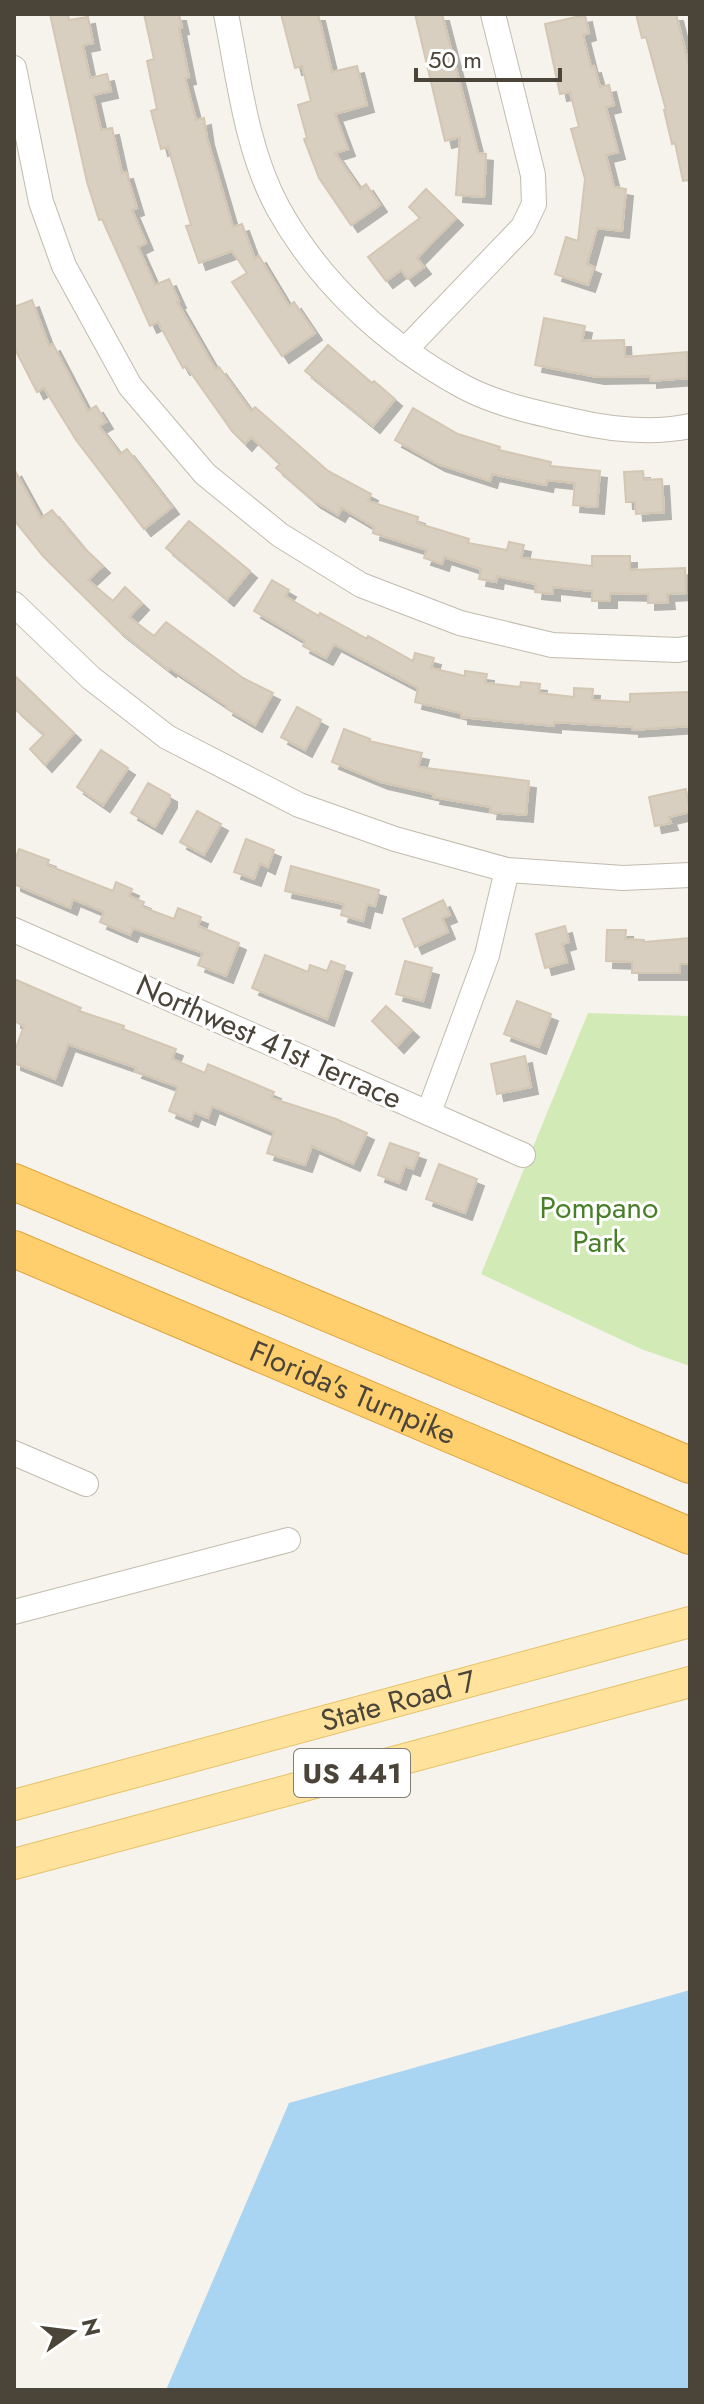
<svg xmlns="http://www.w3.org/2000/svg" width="704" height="2404" font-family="Jost,sans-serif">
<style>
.green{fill:#d2eab5}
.water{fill:#a9d4f2}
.building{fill:#d8cfc1;stroke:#d3c7b4;stroke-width:2;filter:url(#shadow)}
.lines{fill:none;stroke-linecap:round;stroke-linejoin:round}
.minor-casing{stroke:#c2bbae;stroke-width:26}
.major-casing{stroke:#e6c16a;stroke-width:32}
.highway-casing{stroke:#e0a43c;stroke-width:38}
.minor{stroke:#fff;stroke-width:24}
.major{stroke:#ffe39c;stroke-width:30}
.highway{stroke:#ffcf6e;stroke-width:36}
.labels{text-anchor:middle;stroke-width:6;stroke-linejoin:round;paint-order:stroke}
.shield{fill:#fff;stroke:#817c74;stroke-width:2}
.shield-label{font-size:28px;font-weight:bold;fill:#4b4439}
.street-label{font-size:30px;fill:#4b4439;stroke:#fff}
.park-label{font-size:30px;fill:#4a7f2a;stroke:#fff}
</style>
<defs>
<filter id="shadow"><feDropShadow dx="7" dy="7" stdDeviation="0" flood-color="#0004"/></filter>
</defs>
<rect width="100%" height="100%" fill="#f6f3ec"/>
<path class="green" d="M588 1013 690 1016V1366L641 1349 481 1274Z"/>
<path class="water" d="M690 1990V2390H166L289 2103Z"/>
<path class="building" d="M50 14H68L69 20 88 17 93 43 83 45 90 78 107 74 111 91 93 95 101 130 112 128 122 173 126 172 137 208 132 210 146 243 138 247 155 285 169 279 179 301 177 302 216 370 219 367 251 411 255 407 328 471 371 494 368 501 418 517 417 523 469 539 468 543 507 550 509 542 524 545 521 558 592 566V556H630V570L685 568 686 593 667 594 668 602 648 603V594L610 593V601H592V591L553 587V594L535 592 536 584 497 576 496 582 479 579 481 569 444 557 442 564 424 558 427 550 373 533 374 527 342 508 338 515 314 501 276 468 280 464 251 437 245 444 232 431 186 366 183 368 158 322 150 326 102 219 99 220 87 182Z
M144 14H179L182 27 179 28 189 77 185 78 196 120 204 118 207 138 233 227 242 224 255 259 259 256 289 306 294 302 315 333 282 356 232 282 247 273 232 251 199 263 186 226 191 225 168 147 161 149 151 111 157 109 147 61 154 59Z
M281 14H318L332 72 357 66 367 105 335 114 348 149 335 153 360 189 366 184 380 205 351 225 319 178 304 139 307 138 298 105 311 101 302 66 295 68Z
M415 14H442L478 153 486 154 484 197 456 195 460 137 445 141Z
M636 14H676L690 69V180L683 181 675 143 672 144 664 110H666L646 37 642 38Z
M585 15 589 33 583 35 591 67 594 66 600 87 609 85 614 105 606 107 618 152 606 155 614 187 626 189 622 231 597 228 587 264 594 267 588 285 555 274 566 237 578 241 585 179 571 129 579 127 570 92 560 94 545 24Z
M426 189 456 218 417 258 424 267 408 279 401 270 386 281 368 257 420 218 409 207Z
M32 300 49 346 53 344 88 411 96 406 106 422 99 426 120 454 127 449 172 507 144 529 76 440 44 388 37 392 14 347V307Z
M544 318 585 326 582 341 624 340 625 357 687 352 688 378 650 381V376L597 377 535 365Z
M328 345 372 383 374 381 395 399 373 426 305 371Z
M413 408 458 434 500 447 499 450 551 462 550 466 600 471 597 507 573 505 575 483 547 480 546 485 492 474 490 481 438 464 395 440Z
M14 469 41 518 52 510 81 545 103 566 88 580 113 601 125 587 142 603 129 617 154 636 166 622 243 678 273 693 255 725 226 708 227 706 170 668 169 670 118 630 43 556 14 520Z
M643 471 644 480 662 479 664 512 636 514 635 502H626L624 472Z
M189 521 250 571 227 599 166 548Z
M272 580 289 590 285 596 319 616 320 613 367 639 368 636 413 661 415 653 434 658 431 668 465 676V671L487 674 485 683 520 687 521 682 540 684 539 693 574 697V688L593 689 592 700 630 702V694L690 692V726L632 730V727L554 722V726L461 717V713L415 702 418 688 334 644 326 658 303 646 305 641 254 611Z
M14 675 74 733 45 765 30 749 44 735 14 708Z
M297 707 321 720 305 750 281 737Z
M344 729 370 739 369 741 422 753 418 767 529 781 526 815 490 812 491 807 433 797 434 794 381 782 332 762Z
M101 750 128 768 103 805 77 787Z
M148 783 170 795V801L155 827 131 813Z
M686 789 690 812 669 817 671 823 655 826 649 797Z
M197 811 221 824 204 855 180 842Z
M246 839 274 850 268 867 260 863 254 879 234 872Z
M19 849 49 860 47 865 113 891 116 882 132 889 129 896 144 902 142 907 174 919 178 908 201 917 198 926 239 943 226 976 198 965 203 953 133 928 130 935 100 922 104 912 73 899 70 908 14 884V863Z
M291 866 379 890 375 906 367 904 363 921 341 915 344 904 285 891Z
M443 900 450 915 442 918 448 932 415 947 403 919Z
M565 926 569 942 562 944 567 962 545 968 536 934Z
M607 930H626L625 939 644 940V942L690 938V964H680V973H632V962L606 961Z
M265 955 308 972 310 965 327 971 331 961 345 966 327 1019 252 988Z
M405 961 432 968 423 1001 396 994Z
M14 979 81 1008 79 1011 124 1026 123 1029 176 1049 172 1059 205 1073 208 1064 274 1092 271 1098 336 1119 367 1133 353 1164 312 1146 305 1165 267 1153 274 1132 212 1106 208 1118 194 1112 191 1120 169 1111 178 1087 135 1071 137 1068 68 1044 55 1079 14 1063V1053L24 1026 14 1021Z
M517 1001 551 1014 539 1047 504 1034Z
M386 1006 412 1030 397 1046 372 1021Z
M525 1056 531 1087 497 1094 491 1064Z
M390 1143 419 1153 413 1169 405 1166 399 1183 378 1175Z
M439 1164 477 1179 465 1213 426 1199Z"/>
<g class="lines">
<defs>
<path id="minor" d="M226 14C239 79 246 149 278 208 320 284 388 346 464 387 496 404 534 412 569 420 607 429 652 434 690 426
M14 68 41 202 64 266 130 386 205 474 280 535 361 585 460 623 552 645 678 650 690 648
M405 350 523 227 534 204 533 175 493 14
M14 604 91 678 167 737 299 805 395 839 507 870 623 878 690 875
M14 930 523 1155
M429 1112 487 955 507 870
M14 1453 86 1484
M14 1612 288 1540"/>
<g id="major">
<path id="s1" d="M14 1805 690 1622"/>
<path d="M14 1864 690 1682"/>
</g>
<g id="highway">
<path d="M14 1182 690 1465"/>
<path id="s2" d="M14 1249 690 1536"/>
</g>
</defs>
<use href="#minor" class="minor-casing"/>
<use href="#major" class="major-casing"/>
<use href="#highway" class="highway-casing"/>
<use href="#minor" class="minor"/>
<use href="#major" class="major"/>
<use href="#highway" class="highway"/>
</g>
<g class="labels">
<rect class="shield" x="294" y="1749" width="116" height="48" rx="6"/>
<g class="shield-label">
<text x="352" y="1783">US 441</text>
</g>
<g class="street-label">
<text transform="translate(269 1042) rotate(24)" y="10">Northwest 41st Terrace</text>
<text dy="10" stroke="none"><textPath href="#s2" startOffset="368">Florida's Turnpike</textPath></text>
<text dy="10" stroke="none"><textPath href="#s1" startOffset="398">State Road 7</textPath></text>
</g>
<g class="park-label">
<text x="599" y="1218">Pompano<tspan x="599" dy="34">Park</tspan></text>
</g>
</g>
<rect width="704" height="2404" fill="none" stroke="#4b4439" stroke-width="32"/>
<g transform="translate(72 2332) rotate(76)" stroke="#ffffff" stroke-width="6" paint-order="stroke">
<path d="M0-6L14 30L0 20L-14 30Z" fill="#4b4439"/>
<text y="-12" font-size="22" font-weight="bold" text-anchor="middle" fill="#4b4439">N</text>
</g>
<path d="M416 68v12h144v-12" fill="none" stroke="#4b4439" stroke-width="4"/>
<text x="428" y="68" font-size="24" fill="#4b4439" stroke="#ffffff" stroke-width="6" paint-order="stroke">50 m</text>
</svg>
